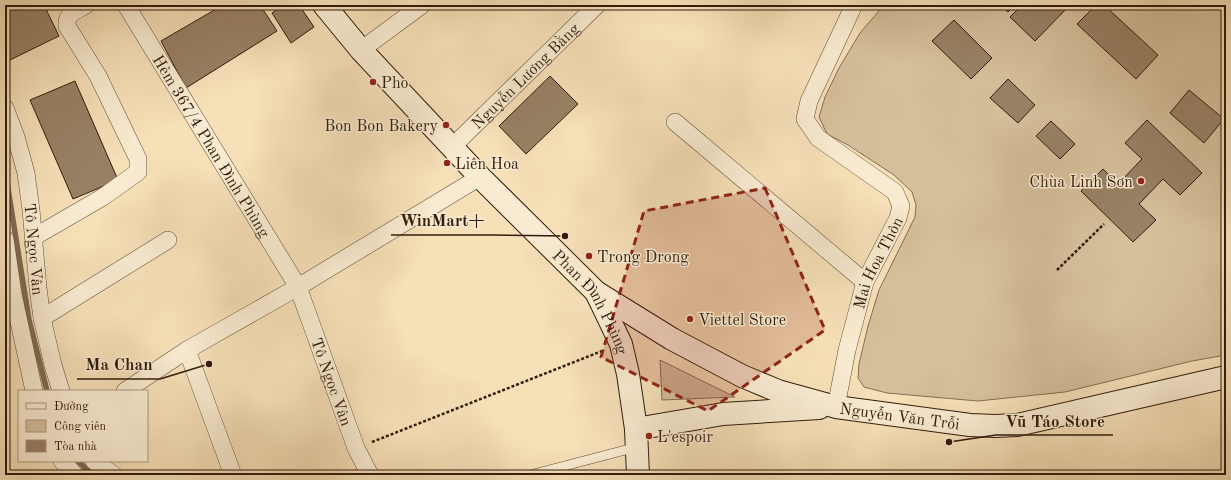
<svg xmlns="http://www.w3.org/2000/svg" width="1231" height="480" font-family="'Old Standard TT',serif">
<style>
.green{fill:#d5bf9b;stroke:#846d54}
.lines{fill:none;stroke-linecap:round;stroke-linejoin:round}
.stream{stroke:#7f6950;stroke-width:5.5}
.building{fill:#988165;stroke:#321b0c}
.lane-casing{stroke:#634c37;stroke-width:10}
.street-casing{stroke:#634c37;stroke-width:18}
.secondary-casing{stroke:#321b0c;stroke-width:24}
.path{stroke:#321b0c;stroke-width:2.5;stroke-dasharray:3 2;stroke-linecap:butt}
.lane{stroke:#f9ebd1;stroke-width:9}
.street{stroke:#f9ebd1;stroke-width:17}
.secondary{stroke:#f9ebd1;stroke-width:22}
.marked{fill:#8f2418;fill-opacity:0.2;stroke:#8f2418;stroke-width:3;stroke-dasharray:8 5;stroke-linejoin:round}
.poi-dot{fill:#8f2418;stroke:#f9ebd1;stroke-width:1.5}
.labels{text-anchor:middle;stroke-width:3;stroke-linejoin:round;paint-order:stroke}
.street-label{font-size:16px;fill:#321b0c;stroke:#f9ebd1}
.poi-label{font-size:16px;fill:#321b0c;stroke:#f9ebd1;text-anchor:start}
.leader{fill:none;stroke:#321b0c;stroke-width:1.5}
.callout-dot{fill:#321b0c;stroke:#f9ebd1;stroke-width:1.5}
.callout-label{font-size:17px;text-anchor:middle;font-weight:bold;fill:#321b0c;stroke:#f9ebd1;stroke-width:3;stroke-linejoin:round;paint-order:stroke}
</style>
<rect width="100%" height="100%" fill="#f6e0b8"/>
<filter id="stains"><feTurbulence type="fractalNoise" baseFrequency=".005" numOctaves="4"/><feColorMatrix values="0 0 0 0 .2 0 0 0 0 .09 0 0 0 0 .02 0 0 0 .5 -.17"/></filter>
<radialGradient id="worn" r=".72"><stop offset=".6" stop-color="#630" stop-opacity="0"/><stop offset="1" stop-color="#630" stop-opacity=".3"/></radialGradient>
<path class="green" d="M884 5H1222L1226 24V355L1192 361 1065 392 978 401 887 393 864 387 858 378 859 364 868 326 879 290 915 217 916 205 912 192 894 175 848 145 827 134 819 117 825 97 839 68 860 33Z
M660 360 735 397 662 400Z"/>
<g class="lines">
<path class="stream" d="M5 170 29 320 47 391
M78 461 92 475"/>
</g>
<path class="building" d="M5 5H44L59 36 10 60 5 49Z
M223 5H260L277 31 186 88 161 41Z
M284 5H299L314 27 291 43 272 13Z
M1000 5H1015L1008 12Z
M1022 5H1070L1035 41 1010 17Z
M1096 5H1104L1158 55 1136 79 1077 24Z
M954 20 992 58 971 79 932 41Z
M550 76 578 104 526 154 499 126Z
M1008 79 1035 105 1018 123 990 98Z
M75 81 118 180 73 199 30 100Z
M1189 90 1224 119 1204 143 1170 113Z
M1147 120 1202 173 1180 195 1163 179 1139 204 1156 220 1133 242 1081 191 1103 169 1118 184 1142 159 1125 143Z
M1051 121 1075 144 1060 159 1036 136Z"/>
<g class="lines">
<defs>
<path id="lane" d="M530 475 637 447"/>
<g id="street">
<path id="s1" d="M126 5 298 287 356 448 370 475"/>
<path d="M361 50 422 5"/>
<path id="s2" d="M5 108 16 137 26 173 31 210 38 288 42 318 53 365 61 391"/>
<path d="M675 122 865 282"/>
<path id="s3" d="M452 147 597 5"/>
<path d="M34 237 103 197 138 172V159L98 76 67 26C66 13 76 11 86 5"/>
<path d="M5 239 13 294 34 391"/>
<path d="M42 318 168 240"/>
<path d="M187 350 233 475"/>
<path d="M125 391 187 350 298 287 480 177"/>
<path id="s4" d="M836 407 847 350 865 282 898 218 901 206 895 192 818 138 805 119 809 101 854 5"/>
<path d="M62 461 75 475"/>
<path d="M94 461 114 475"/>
</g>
<g id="secondary">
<path id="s5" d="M324 5 361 50 480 177 596 292 621 344 628 374 636 429 638 475"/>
<path id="s6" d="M596 292 672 339 742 376 778 391 836 407 970 425 995 426 1017 425 1226 377"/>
<path d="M636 429 723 414 819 408"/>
</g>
</defs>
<use href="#lane" class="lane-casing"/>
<use href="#street" class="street-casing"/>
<use href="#secondary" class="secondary-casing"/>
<path class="path" d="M1057 270 1104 224
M372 442 602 351"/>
<use href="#lane" class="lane"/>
<use href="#street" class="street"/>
<use href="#secondary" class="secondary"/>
</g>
<path class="marked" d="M765 188 825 330 708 411 601 357 644 211Z"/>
<g class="poi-dot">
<circle cx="373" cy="82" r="4"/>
<circle cx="446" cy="125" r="4"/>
<circle cx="447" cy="163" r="4"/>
<circle cx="1141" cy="181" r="4"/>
<circle cx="589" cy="256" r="4"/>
<circle cx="690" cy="319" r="4"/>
<circle cx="649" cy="436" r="4"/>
</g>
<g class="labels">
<g class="street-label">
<text dy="6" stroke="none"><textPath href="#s3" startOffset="102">Nguyễn Lương Bằng</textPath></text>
<text dy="6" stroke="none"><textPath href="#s1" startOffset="165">Hẻm 367/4 Phan Đình Phùng</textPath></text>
<text dy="6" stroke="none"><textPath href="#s2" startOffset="145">Tô Ngọc Vân</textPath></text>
<text dy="6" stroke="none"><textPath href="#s4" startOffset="151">Mai Hoa Thôn</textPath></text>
<text dy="6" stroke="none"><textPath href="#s5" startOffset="401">Phan Đình Phùng</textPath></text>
<text dy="6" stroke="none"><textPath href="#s1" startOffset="431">Tô Ngọc Vân</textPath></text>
<text dy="6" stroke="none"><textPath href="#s6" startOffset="332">Nguyễn Văn Trỗi</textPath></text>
</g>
<g class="poi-label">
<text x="381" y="88">Pho</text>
<text x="438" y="131" text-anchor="end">Bon Bon Bakery</text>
<text x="455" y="169">Liên Hoa</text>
<text x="1133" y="187" text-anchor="end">Chùa Linh Sơn</text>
<text x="597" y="262">Trong Drong</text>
<text x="698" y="325">Viettel Store</text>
<text x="657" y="442">L'espoir</text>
</g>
</g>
<path class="leader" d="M565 236L492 235H391M209 364L160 379H77M949 442L996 435H1113"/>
<g class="callout-dot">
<circle cx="565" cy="236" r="4"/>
<circle cx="209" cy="364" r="4"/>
<circle cx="949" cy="442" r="4"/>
</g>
<g class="callout-label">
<text x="442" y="226">WinMart+</text>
<text x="119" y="370">Ma Chan</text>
<text x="1055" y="427">Vũ Táo Store</text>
</g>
<rect width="1231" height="480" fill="none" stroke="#f6e0b8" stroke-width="20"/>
<rect x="6" y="6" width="1219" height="468" fill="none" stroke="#321b0c" stroke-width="2"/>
<rect x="10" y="10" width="1211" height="460" fill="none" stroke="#321b0c"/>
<rect x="18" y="390" width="130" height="72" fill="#f9ebd1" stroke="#a99882"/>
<rect x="26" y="403" width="20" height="6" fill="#f9ebd1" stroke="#a99882"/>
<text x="54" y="410" font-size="12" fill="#321b0c">Đường</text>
<rect x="26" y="420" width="20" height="12" fill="#d5bf9b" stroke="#a99882"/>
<text x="54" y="430" font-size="12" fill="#321b0c">Công viên</text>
<rect x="26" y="440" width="20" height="12" fill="#988165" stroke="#a99882"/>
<text x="54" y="450" font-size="12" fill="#321b0c">Tòa nhà</text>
<rect width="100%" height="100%" filter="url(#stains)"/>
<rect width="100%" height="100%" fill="url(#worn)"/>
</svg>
